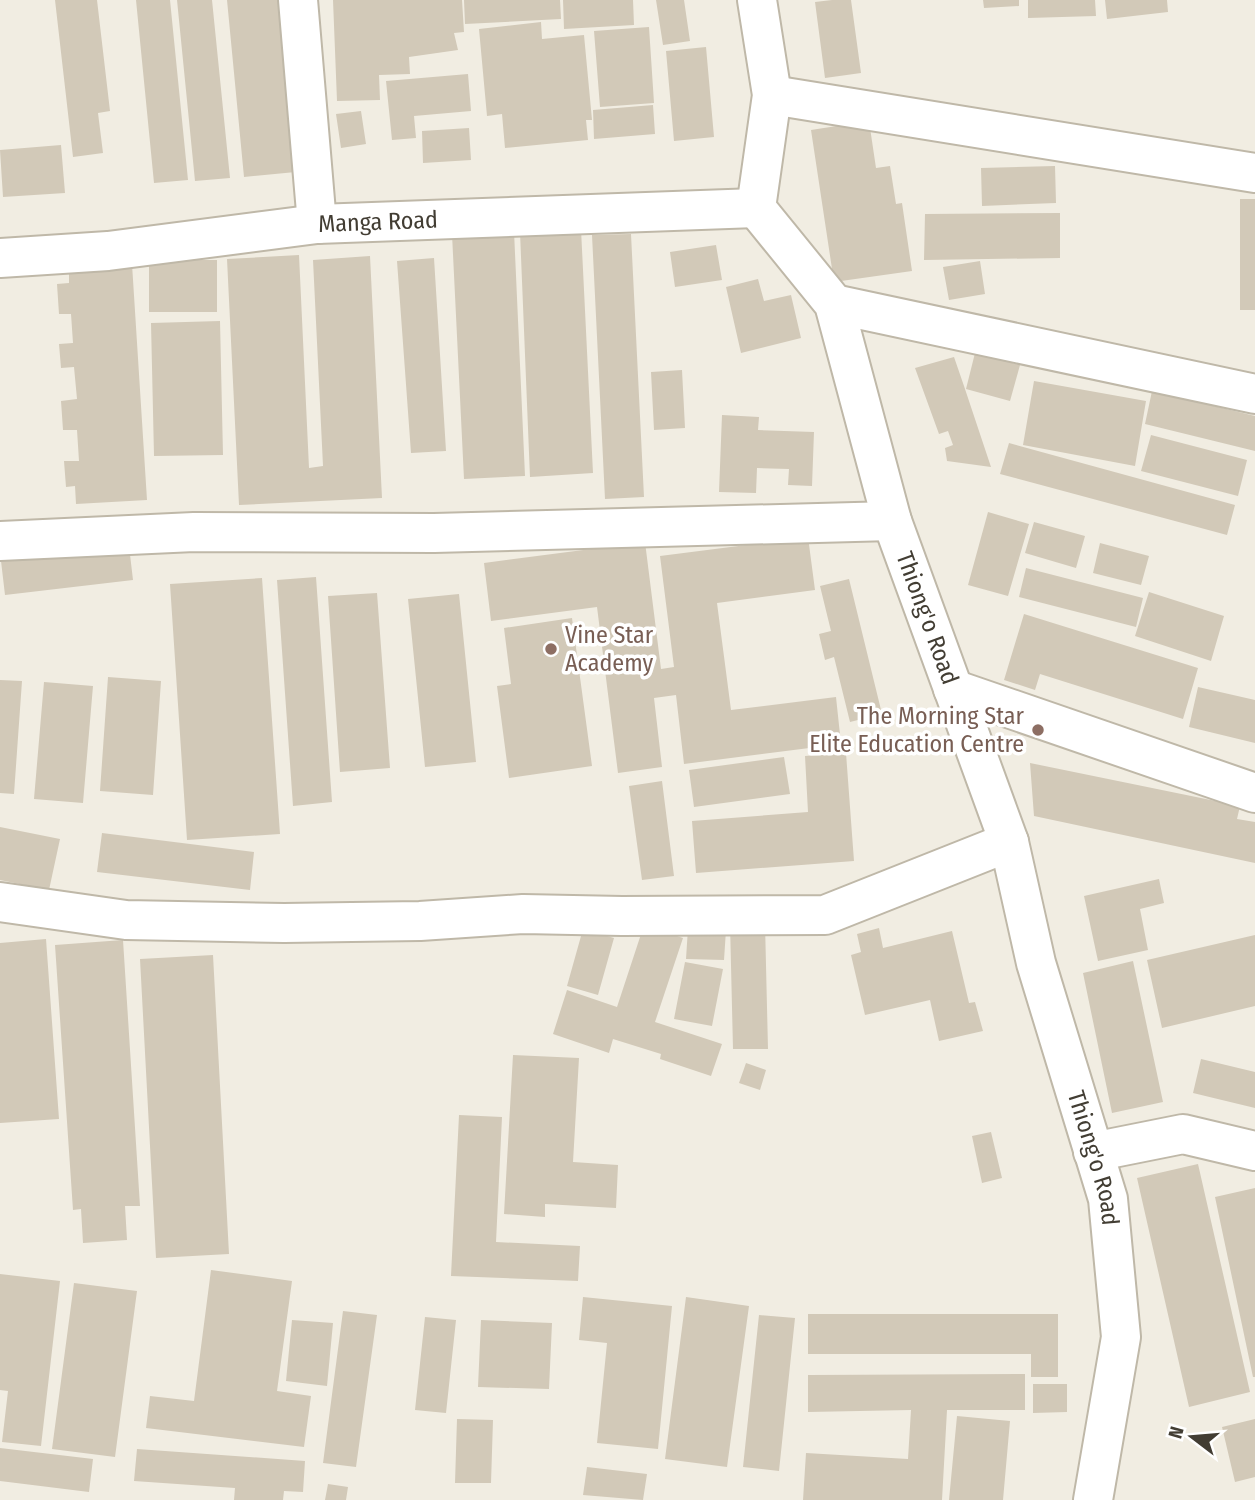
<svg xmlns="http://www.w3.org/2000/svg" width="1255" height="1500" font-family="'Fira Sans Condensed',sans-serif">
<style>
.building{fill:#d2c9b8}
.lines{fill:none;stroke-linecap:round;stroke-linejoin:round}
.minor-casing{stroke:#bfb8a8;stroke-width:42}
.minor{stroke:#fff;stroke-width:38}
.education-dot{fill:#8d6e63;stroke:#fff;stroke-width:2.5}
.labels{text-anchor:middle;stroke-width:7;stroke-linejoin:round;paint-order:stroke}
.street-label{font-size:24px;fill:#423d33;stroke:#fff}
.education-label{font-size:24px;fill:#785e54;stroke:#fff;text-anchor:start}
</style>
<rect width="100%" height="100%" fill="#f1ede2"/>
<path class="building" d="M55 0H97L110 111 98 113 103 153 73 157Z
M136 0H170L188 180 154 183Z
M177 0H212L230 178 195 181Z
M227 0H289L306 171 244 177Z
M333 0H462L464 32 454 33 458 50 409 57 410 74 379 75 380 100 337 101Z
M464 0H560L561 19 465 24Z
M563 0H633L634 25 564 29Z
M656 0H684L690 41 663 45Z
M832 0H851L861 73 825 78 815 2Z
M983 0H1019V6L984 8Z
M1028 0H1095L1096 16 1028 18Z
M1105 0H1167L1168 12 1107 19Z
M541 22 542 39 584 35 592 120H586L588 140 505 148 502 114 487 116 479 29Z
M649 27 654 103 600 107 594 31Z
M706 47 714 137 674 141 666 51Z
M468 74 471 111 414 116 416 138 392 140 386 81Z
M653 105 655 134 594 139 593 110Z
M361 111 366 144 341 148 336 114Z
M869 121 876 168 890 166 896 204 902 203 912 271 834 282 811 130Z
M469 128 471 160 423 163 422 131Z
M61 145 65 193 3 197 0 150Z
M1055 166 1056 203 982 206 981 168Z
M1240 199H1255V310H1240Z
M1060 213V258L924 260 925 214Z
M581 229 593 473 530 477 520 232Z
M514 231 525 476 464 479 452 234Z
M631 234 644 497 605 499 592 235Z
M716 245 722 280 675 287 670 252Z
M299 255 309 468 323 466 313 260 370 256 382 498 239 505 227 259Z
M434 258 446 451 411 453 397 261Z
M149 260H217V312H149Z
M980 261 985 294 949 300 943 267Z
M132 264 147 500 76 504 75 486 66 487 64 461H79L77 430H63L61 401 77 399 74 367 61 368 59 344 73 343 71 314H59L57 284 69 283V268Z
M758 279 764 301 791 295 801 338 741 353 726 287Z
M220 321 223 455 154 456 151 323Z
M975 353 1020 365 1010 401 966 389Z
M954 357 964 386 991 467 947 461 945 448 953 445 948 431 939 434 915 368Z
M682 370 685 428 654 430 651 372Z
M1034 381 1146 401 1135 466 1023 445Z
M1152 391 1255 416V451L1145 424Z
M722 415 759 417 758 430 814 432 812 486 788 485 789 469 757 468 756 493 719 492Z
M1151 435 1247 460 1238 496 1141 471Z
M1009 443 1235 505 1227 535 1000 474Z
M988 512 1029 524 1008 596 968 585Z
M1034 522 1085 536 1076 568 1025 553Z
M808 537 815 590 717 603 731 710 836 697 841 744 684 764 676 695 654 698 662 767 618 773 597 607 491 621 484 563 645 542 661 669 674 667 660 556Z
M1100 543 1149 556 1141 585 1093 573Z
M129 546 133 580 5 595 1 561Z
M1026 568 1143 598 1136 627 1019 597Z
M316 577 332 802 293 806 277 580Z
M262 578 280 834 187 840 170 584Z
M849 579 882 714 850 722 834 657 825 660 819 634 831 631 820 586Z
M1149 592 1224 616 1211 661 1135 636Z
M377 593 390 768 340 772 328 596Z
M459 594 476 762 425 767 408 599Z
M1024 614 1198 668 1183 719 1040 674 1035 690 1004 680Z
M572 618 592 766 509 778 497 686 511 684 504 628Z
M108 677 161 681 153 795 100 791Z
M0 680 22 681 14 794 0 793Z
M44 682 93 686 83 803 34 799Z
M1198 687 1255 700V743L1189 727Z
M846 753 854 861 696 873 692 821 808 812 805 756Z
M784 757 790 794 694 807 689 770Z
M1030 763 1240 806 1237 819 1255 822V863L1034 816Z
M662 781 674 876 642 880 629 786Z
M0 827 60 839 49 890 0 880Z
M102 833 254 852 250 890 97 872Z
M1159 879 1164 903 1140 909 1148 950 1098 961 1084 896Z
M730 923H765L768 1049H733Z
M644 925 683 938 655 1022 722 1044 711 1076 660 1059 661 1054 613 1039 609 1053 553 1034 567 990 617 1007Z
M688 928 726 930 724 960 686 959Z
M879 928 883 948 952 931 969 1003 975 1002 983 1031 939 1041 930 1000 865 1015 851 955 861 952 857 934Z
M583 929 614 938 598 995 567 986Z
M1255 935V1006L1162 1028 1147 960Z
M46 939 59 1119 0 1123V943Z
M123 940 140 1206H125L127 1240 83 1243 81 1209 73 1210 55 945Z
M213 955 229 1254 156 1258 140 959Z
M1133 961 1163 1102 1112 1113 1083 973Z
M685 962 723 969 712 1026 674 1019Z
M513 1055 579 1058 573 1162 618 1165 616 1208 545 1204V1217L504 1214Z
M1201 1059 1255 1072V1108L1193 1093Z
M746 1063 766 1070 760 1090 739 1083Z
M459 1115 502 1117 496 1242 580 1246 578 1281 451 1276Z
M991 1132 1002 1178 982 1183 972 1136Z
M1198 1164 1250 1392 1189 1407 1137 1178Z
M1255 1188V1377H1253L1215 1197Z
M211 1270 292 1281 277 1391 311 1396 304 1447 146 1428 150 1396 194 1401Z
M0 1274 60 1281 41 1446 2 1442 8 1391 0 1390Z
M74 1283 137 1291 115 1457 52 1449Z
M583 1297 672 1306 658 1449 597 1443 607 1343 579 1340Z
M686 1297 749 1306 727 1467 665 1459Z
M343 1311 377 1315 356 1467 323 1463Z
M808 1314H1058V1377H1031V1354H808Z
M759 1315 795 1318 779 1471 743 1467Z
M425 1317 456 1320 446 1413 415 1410Z
M292 1320 333 1323 327 1386 286 1381Z
M481 1320 552 1323 549 1389 478 1387Z
M1025 1374V1410H947L942 1500H803L806 1453 908 1459 911 1410 808 1412V1375Z
M1033 1384H1067V1412L1033 1413Z
M957 1416 1010 1421 1003 1500H949Z
M457 1419 493 1420 491 1483H455Z
M1255 1419V1477L1235 1482 1222 1427Z
M0 1448 93 1459 89 1492 0 1481Z
M137 1449 305 1461 303 1492 284 1491 283 1500H234L235 1488 134 1481Z
M587 1467 647 1474 643 1500 583 1495Z
M328 1484 348 1487 346 1500H325Z"/>
<g class="lines">
<defs>
<g id="minor">
<path d="M298 0 317 224"/>
<path id="s1" d="M757 0 772 95 756 208 834 304 892 521 1009 842 1036 963 1108 1199 1121 1337 1093 1500"/>
<path d="M772 95 1255 173"/>
<path id="s2" d="M0 258 108 251 317 224 756 208"/>
<path d="M834 304 1255 394"/>
<path d="M0 541 194 532 434 533 892 521"/>
<path d="M953 689 1255 793"/>
<path d="M0 902 126 920 284 923 420 921 523 914 622 916 825 915 1009 842"/>
<path d="M1093 1152 1183 1134 1255 1151"/>
</g>
</defs>
<use href="#minor" class="minor-casing"/>
<use href="#minor" class="minor"/>
</g>
<g class="education-dot">
<circle cx="551" cy="649" r="7"/>
<circle cx="1038" cy="730" r="7"/>
</g>
<g class="labels">
<g class="street-label">
<text dy="8" stroke="none"><textPath href="#s2" startOffset="380">Manga Road</textPath></text>
<text dy="8" stroke="none"><textPath href="#s1" startOffset="662">Thiong'o Road</textPath></text>
<text dy="8" stroke="none"><textPath href="#s1" startOffset="1228">Thiong'o Road</textPath></text>
</g>
<g class="education-label">
<text x="565" y="643">Vine Star<tspan x="565" dy="28">Academy</tspan></text>
<text x="1024" y="724" text-anchor="end">The Morning Star<tspan x="1024" dy="28">Elite Education Centre</tspan></text>
</g>
</g>
<g transform="translate(1192 1437) rotate(286)" stroke="#ffffff" stroke-width="5" paint-order="stroke">
<path d="M0-5L12 26L0 18L-12 26Z" fill="#423d33"/>
<text y="-10" font-size="19" font-weight="bold" text-anchor="middle" fill="#423d33">N</text>
</g>
</svg>
